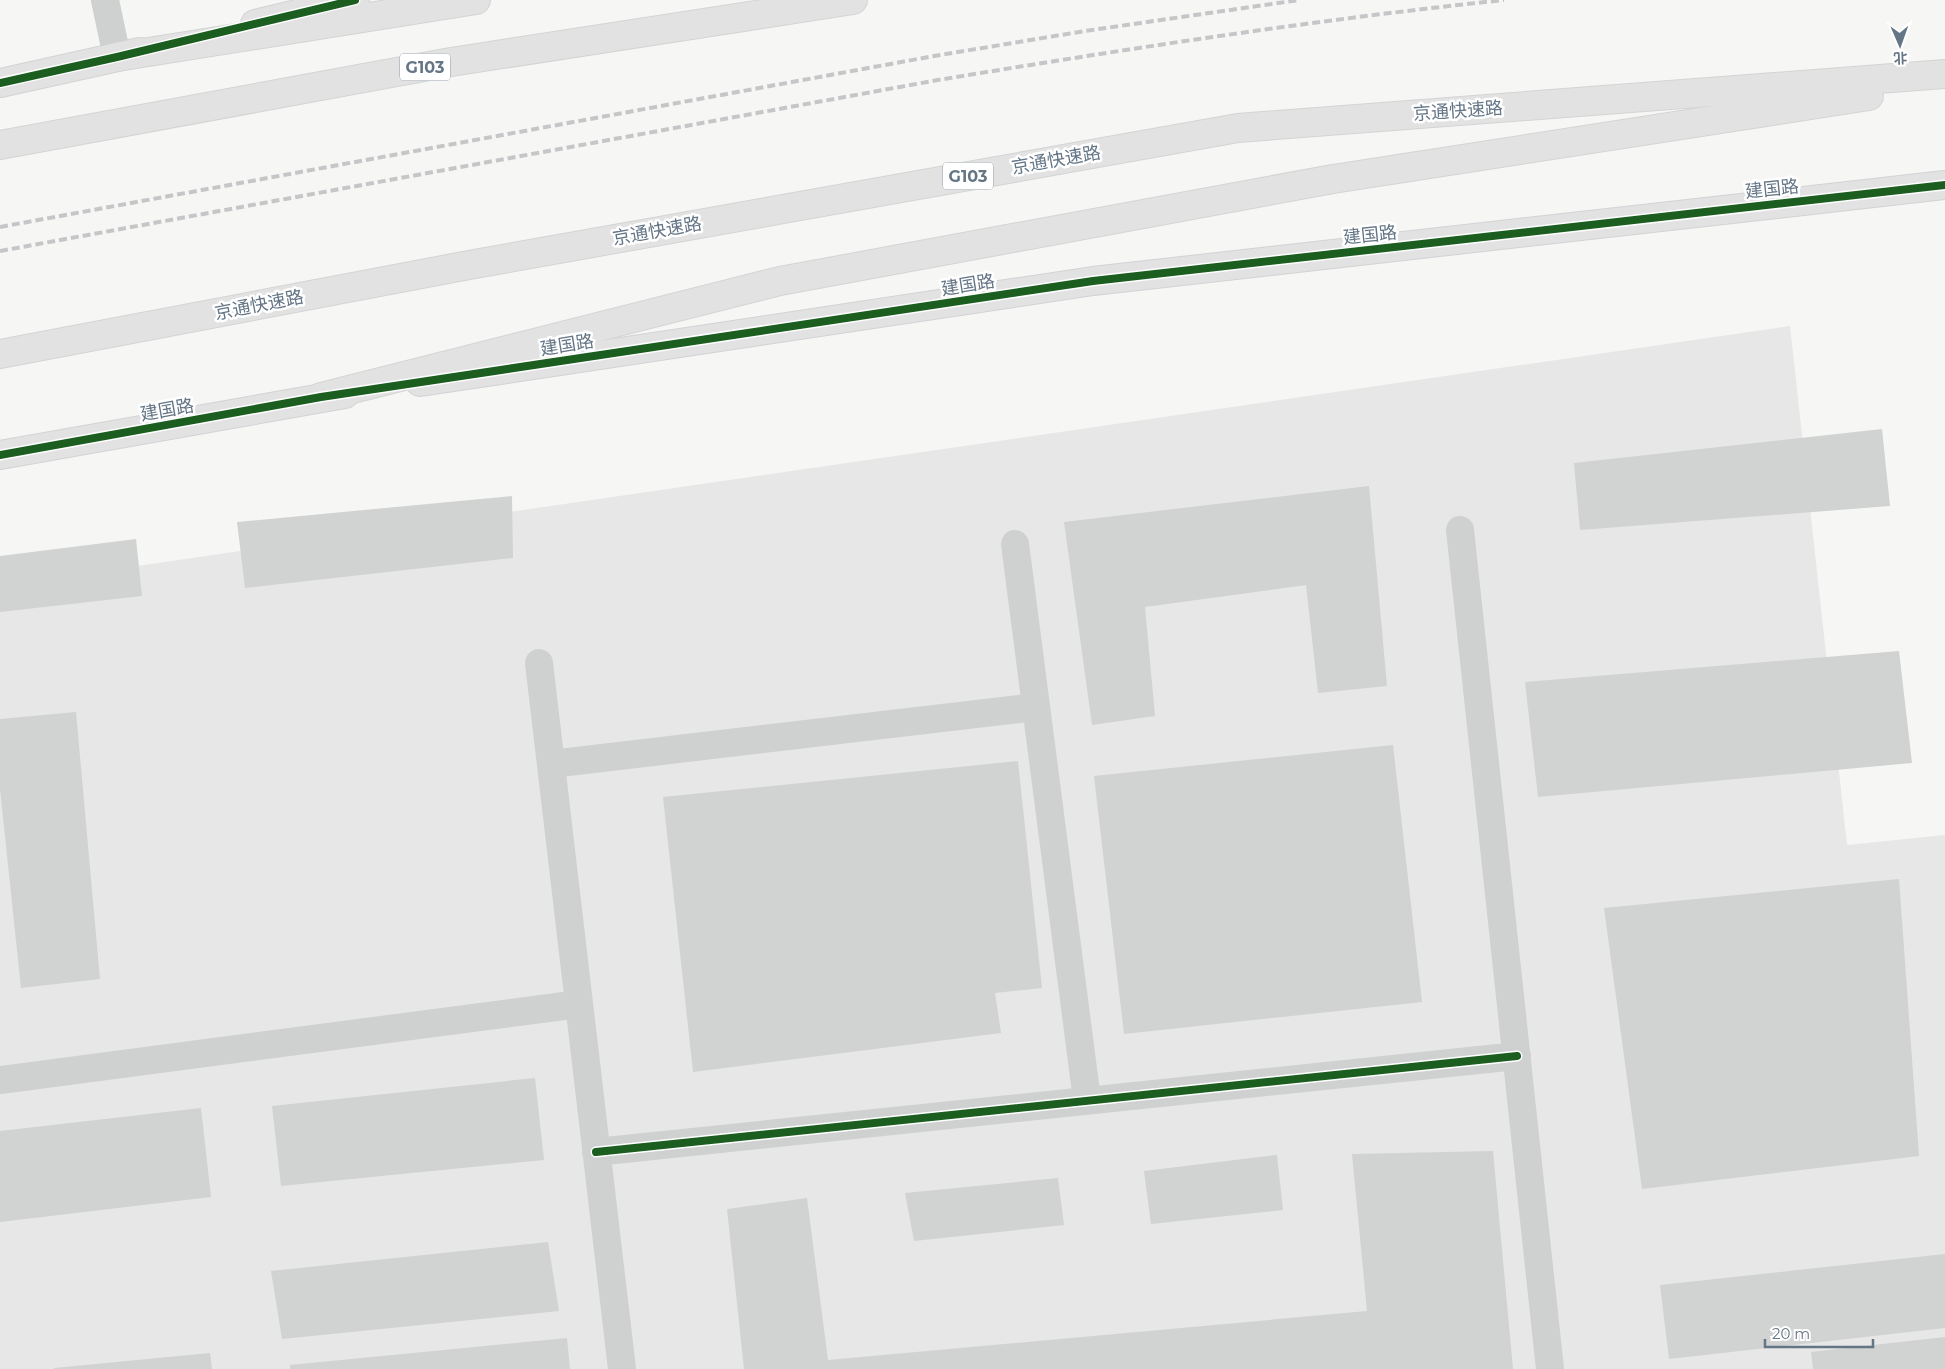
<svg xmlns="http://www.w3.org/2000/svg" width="1945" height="1369" font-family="Montserrat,'Noto Sans SC',sans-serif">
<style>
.built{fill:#e6e7e6}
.building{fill:#d1d2d2}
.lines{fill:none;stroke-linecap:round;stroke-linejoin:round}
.secondary-casing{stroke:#d1d3d4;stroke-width:30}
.highway-casing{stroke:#d3d4d4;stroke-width:30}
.street{stroke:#cfd1d1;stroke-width:28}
.secondary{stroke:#e2e2e3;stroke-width:28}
.highway{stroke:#e2e2e3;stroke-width:28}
.rail{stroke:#c5c6c7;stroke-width:4;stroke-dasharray:8 4;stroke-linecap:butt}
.cycleway-casing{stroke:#fff;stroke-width:11}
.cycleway{stroke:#1b5e20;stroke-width:8}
.labels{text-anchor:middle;stroke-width:5;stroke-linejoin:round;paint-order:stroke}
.shield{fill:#fff;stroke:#929eaa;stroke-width:1}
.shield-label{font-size:16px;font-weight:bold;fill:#647586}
.street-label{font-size:18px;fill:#647586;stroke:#fff}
</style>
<rect width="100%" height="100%" fill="#f6f6f4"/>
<path class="built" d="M1790 326 1847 845 1945 835V1369H0V586Z"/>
<path class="building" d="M1882 429 1890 506 1580 530 1574 463Z
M1369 486 1387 686 1318 693 1306 585 1145 607 1155 716 1092 725 1064 522Z
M512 496 513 558 245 588 237 522Z
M136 539 142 596 0 612V556Z
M1899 651 1912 763 1538 797 1525 682Z
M76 712 100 979 21 988 0 789V719Z
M1393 745 1422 1002 1124 1034 1094 776Z
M1018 761 1042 988 995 993 1001 1033 693 1072 663 797Z
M1899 879 1919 1156 1642 1189 1604 908Z
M535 1078 544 1160 281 1186 272 1106Z
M201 1108 211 1197 0 1222V1131Z
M1493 1151 1513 1369H744L727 1209 807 1198 828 1360 1367 1311 1352 1154Z
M1277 1155 1283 1210 1151 1224 1144 1171Z
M1058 1178 1064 1225 914 1241 905 1193Z
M548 1242 559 1311 282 1339 271 1271Z
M1945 1254V1328L1669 1359 1660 1285Z
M1945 1337V1369H1813L1811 1352Z
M567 1338 570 1369H290V1365Z
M210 1353 212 1369H54V1368Z"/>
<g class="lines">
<defs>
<path id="secondary" d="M255 24 355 0
M0 83 140 52
M420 382 1093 281 1945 185
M0 455 345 394"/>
<path id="highway" d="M117 57 476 0
M0 145 451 62 853 0
M0 354 469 265 1238 128 1945 74
M321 397 780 281 1333 179 1869 96"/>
</defs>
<use href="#secondary" class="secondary-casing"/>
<use href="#highway" class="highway-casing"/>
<path class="street" d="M105 0 117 57
M1460 530 1550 1369
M1015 544 1087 1100
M539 663 622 1369
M551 764 1036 707
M0 1080 579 1004
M596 1152 1517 1056"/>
<use href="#secondary" class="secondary"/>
<use href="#highway" class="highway"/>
<path class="rail" d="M0 227 934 56 1085 31 1299 0
M0 251 938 80C1126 49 1314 20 1504 0"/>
<defs>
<path id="cycleway" d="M0 83 117 57 355 0
M0 455 321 397 1093 281 1945 185
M596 1152 1517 1056"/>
</defs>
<use href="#cycleway" class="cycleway-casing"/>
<use href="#cycleway" class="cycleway"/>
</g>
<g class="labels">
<g class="shield">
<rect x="400" y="53.5" width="50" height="27" rx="4"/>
<rect x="943" y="162.5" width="50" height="27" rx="4"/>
</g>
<g class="shield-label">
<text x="425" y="73">G103</text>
<text x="968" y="182">G103</text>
</g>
<g class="street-label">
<text transform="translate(1458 111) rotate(-4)" y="6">京通快速路</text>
<text transform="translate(1056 160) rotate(-10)" y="6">京通快速路</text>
<text transform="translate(1772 189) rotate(-6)" y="6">建国路</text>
<text transform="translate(657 231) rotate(-10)" y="6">京通快速路</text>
<text transform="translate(1370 235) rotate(-6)" y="6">建国路</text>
<text transform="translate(968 285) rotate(-9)" y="6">建国路</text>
<text transform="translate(259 305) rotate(-11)" y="6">京通快速路</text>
<text transform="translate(567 345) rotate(-9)" y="6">建国路</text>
<text transform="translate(167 410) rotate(-10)" y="6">建国路</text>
</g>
</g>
<g transform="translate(1900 45) rotate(178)" stroke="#ffffff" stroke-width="4" paint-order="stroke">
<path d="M0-4L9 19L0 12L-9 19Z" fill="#647586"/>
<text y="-8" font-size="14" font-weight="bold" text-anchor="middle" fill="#647586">北</text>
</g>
<path d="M1765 1339v8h108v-8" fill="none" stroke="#647586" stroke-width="2.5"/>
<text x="1772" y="1339" font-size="15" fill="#647586" stroke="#ffffff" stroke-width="4" paint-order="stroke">20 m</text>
</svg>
